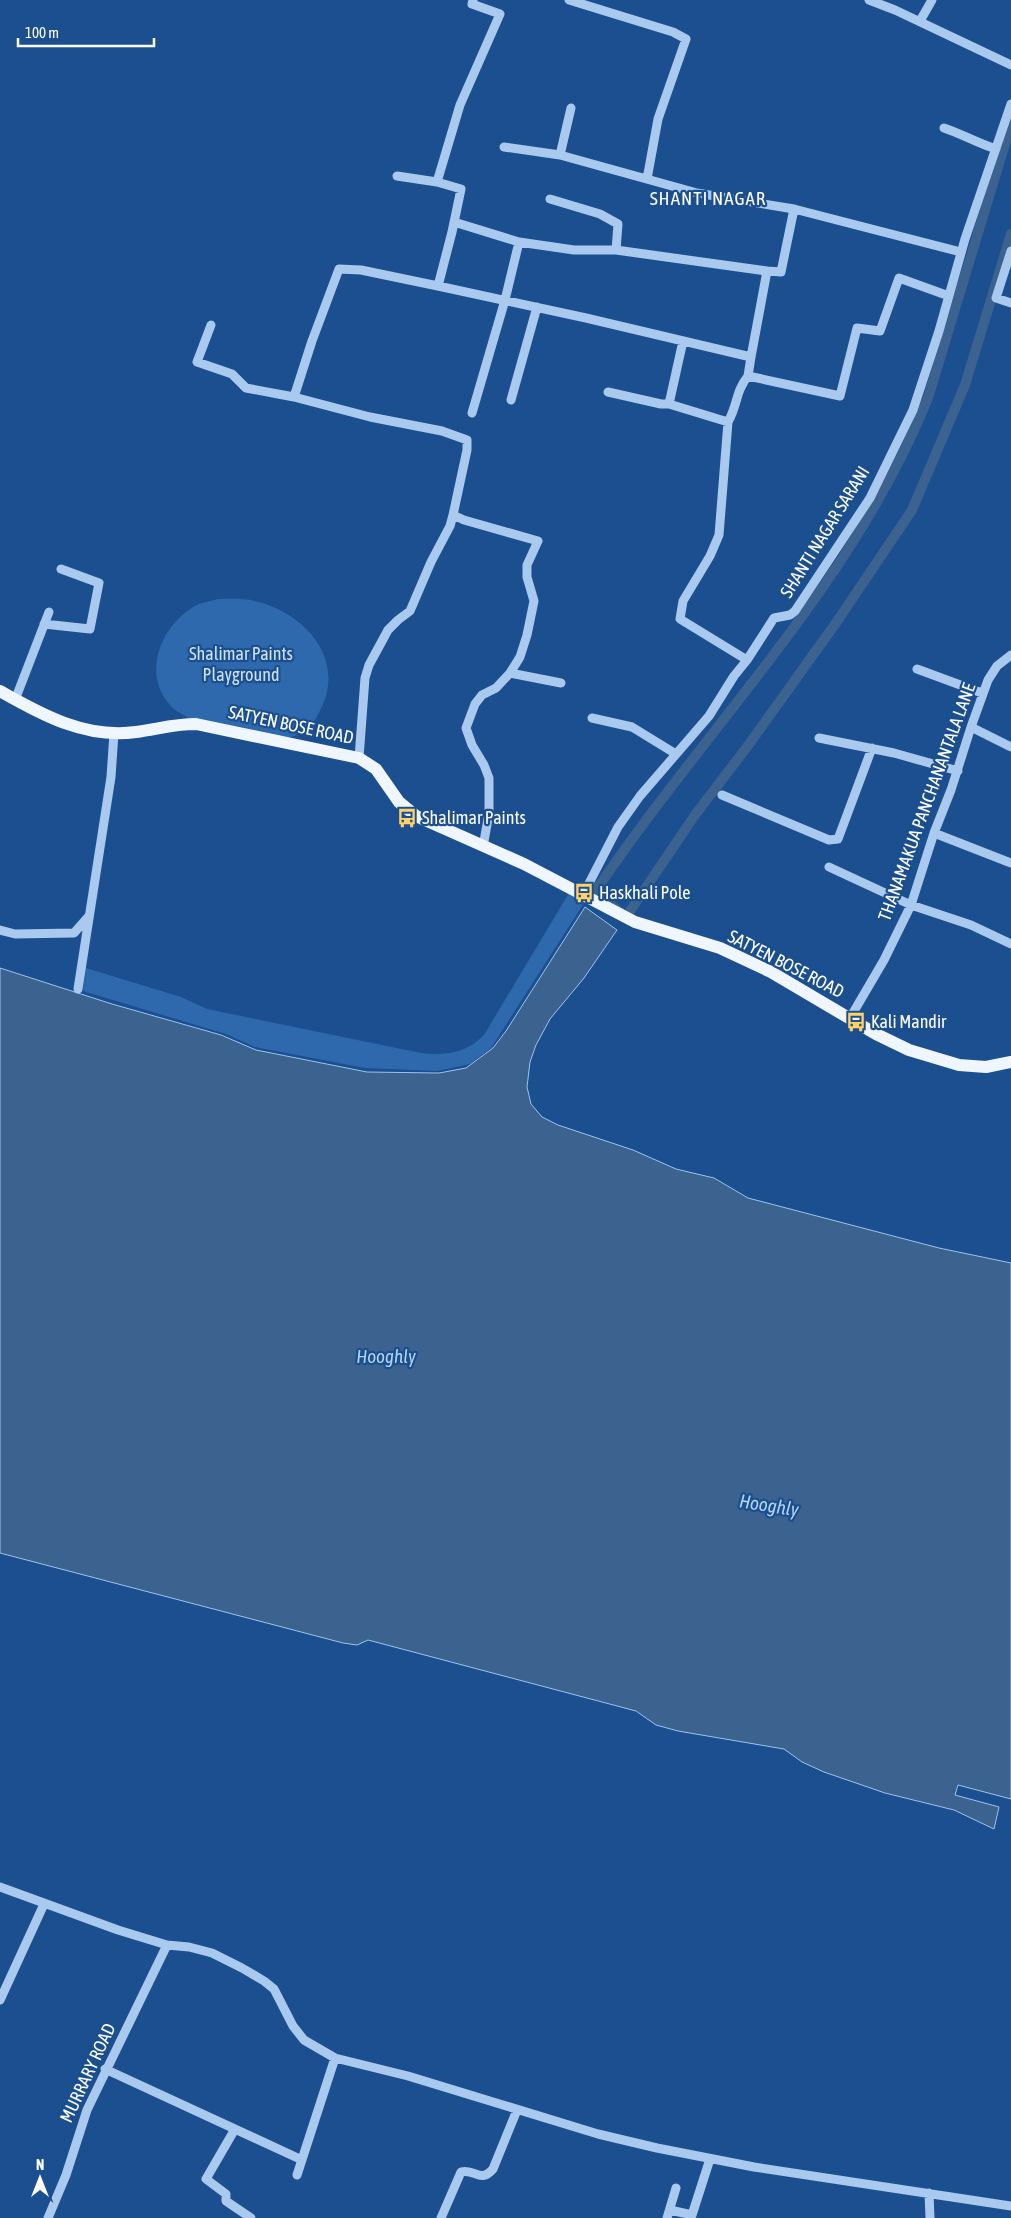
<svg xmlns="http://www.w3.org/2000/svg" width="1011" height="2218" font-family="'Asap Condensed',sans-serif">
<style>
.green{fill:#2e69ad}
.water{fill:#3c6290;stroke:#9cc4f0}
.lines{fill:none;stroke-linecap:round;stroke-linejoin:round}
.canal{stroke:#3c6290;stroke-width:10}
.minor{stroke:#a9c9ee;stroke-width:9}
.major{stroke:#f0f6ff;stroke-width:12}
.labels{text-anchor:middle;stroke-width:4.5;stroke-linejoin:round;paint-order:stroke}
.street-label{font-size:18px;fill:#fff;stroke:#1b4f8f}
.park-label{font-size:18px;fill:#cfe3fa;stroke:#1b4f8f}
.poi-label{font-size:18px;fill:#fff;stroke:#1b4f8f;text-anchor:start}
.neighbourhood-label{font-size:19px;letter-spacing:1px;fill:#fff;stroke:#1b4f8f}
.water-label{font-size:19px;font-style:italic;fill:#b5d3f5;stroke:#1b4f8f}
</style>
<rect width="100%" height="100%" fill="#1b4f8f"/>
<path class="green" d="M218 599C230 599 243 598 255 601 299 611 341 651 325 699 321 710 313 727 302 733 286 742 268 735 251 732 228 728 185 723 170 705 140 672 163 621 199 604 205 602 212 601 218 599Z
M569 893 584 903 491 1048 470 1064 437 1071 365 1068 255 1047 226 1034 83 991 86 968 181 997 207 1009 421 1053C445 1056 467 1053 484 1035Z"/>
<path class="water" d="M585 907 617 930 584 978 550 1019 536 1045 530 1062 527 1087 531 1104 542 1117 558 1125 633 1150 676 1169 714 1178 748 1198 939 1248 1011 1263V1799L958 1785 955 1795 999 1807 994 1829 954 1810 885 1793 824 1772 802 1762 784 1749 678 1731 656 1725 636 1711 368 1640 357 1645 343 1643 0 1553V968L112 1004 221 1035 256 1050 367 1072 439 1073 466 1068 493 1048 506 1031Z"/>
<g class="lines">
<path class="canal" d="M1011 124 928 398C854 583 705 728 595 892L626 917 695 815 747 747 838 620 912 510 965 385 1011 234"/>
<path class="minor" d="M473 0 472 4 500 14 460 105 437 182 461 189 452 232 438 286 361 270 339 269 312 341 294 397 370 417 442 431 467 440V450L453 515 464 520 538 541 527 565V577L534 601 527 635 520 657 510 673 496 688 482 695 475 704 466 728 472 745 484 765 489 778V813L483 847
M569 0 673 32 686 39 658 119 647 179
M869 0 895 10 1011 65
M920 21 932 0
M944 128C962 134 977 143 996 149
M504 147 560 155 697 193 794 209
M560 155 571 108
M397 176 437 182
M550 199 600 214 618 224 616 250
M454 222 519 242
M1011 251 996 298 1011 303
M438 286 586 318 751 357 748 376 840 396 857 328 880 331 899 278 949 296
M211 325 197 362 232 374 246 388 294 397
M751 357 767 271 781 272 794 209 961 252
M608 392 661 404H669L728 422
M511 400 537 307
M669 404 683 341
M472 413 505 300 519 242 574 250H616L767 271
M44 624 90 629 99 583 61 569
M747 660 680 619 683 601 710 556 719 535 728 422C738 405 735 392 748 376
M917 669 982 693
M510 673 561 683
M15 700 49 612
M592 718 632 727 676 754
M971 727 1011 747
M819 738 894 753 958 771
M359 758 365 678 369 665 388 630 398 620 410 611 431 562 450 526 453 515
M722 795 829 840 838 839 872 748
M934 833 1011 863
M829 867 911 905 971 925 1011 944
M584 893 618 827 640 796 709 716 734 676 747 660 774 618 790 615 795 611 870 498 913 410 939 331 965 239 1011 104
M0 930 15 934 74 933 89 916
M78 989 111 777 114 733
M850 1018 884 960 911 905 934 833 951 790 971 727 988 680 997 666 1011 655
M0 1887 118 1930 167 1945 189 1947 212 1953 242 1968 264 1981 274 1989 293 2026 304 2040 335 2058 408 2076 598 2134 657 2148 754 2167 1011 2206
M0 2000 44 1904
M105 2069 302 2160
M235 2129 206 2179 226 2194V2201L251 2218
M297 2175 335 2058
M929 2193 930 2218
M670 2210 692 2215 710 2159
M48 2218 66 2175 87 2110 167 1945
M441 2218 461 2172C475 2168 480 2184 493 2169L517 2110
M667 2218 676 2188"/>
<path class="major" d="M0 691C42 715 86 739 136 732 158 729 174 724 196 724L359 758 376 769 399 802 416 816 524 864 635 922 720 948 771 972 876 1034 909 1050 959 1065 986 1067 1011 1062"/>
</g>
<defs>
<symbol id="bus-bare" viewBox="-9 -9 18 18"><path d="M-5-6H5V4H4V6H2V4H-2V6H-4V4H-5ZM-3.5-4V0h7V-4ZM-3.5 1.2v1.5H-2V1.2ZM2 1.2v1.5H3.5V1.2Z" fill="#ffd166" stroke="#1b4f8f" stroke-width="2.5" paint-order="stroke"/></symbol>
</defs>
<g fill-rule="evenodd">
<use href="#bus-bare" x="393" y="804" width="28" height="28"/>
<use href="#bus-bare" x="570" y="879" width="28" height="28"/>
<use href="#bus-bare" x="842" y="1008" width="28" height="28"/>
</g>
<g class="labels">
<g class="street-label">
<text transform="translate(825 532) rotate(-58)" y="6">SHANTI NAGAR SARANI</text>
<text transform="translate(291 725) rotate(12)" y="6">SATYEN BOSE ROAD</text>
<text transform="translate(927 802) rotate(-70)" y="6">THANAMAKUA PANCHANANTALA LANE</text>
<text transform="translate(786 964) rotate(27)" y="6">SATYEN BOSE ROAD</text>
<text transform="translate(88 2073) rotate(-65)" y="6">MURRARY ROAD</text>
</g>
<g class="park-label">
<text x="241" y="660">Shalimar Paints<tspan x="241" dy="21">Playground</tspan></text>
</g>
<g class="poi-label">
<text x="422" y="824">Shalimar Paints</text>
<text x="599" y="899">Haskhali Pole</text>
<text x="871" y="1028">Kali Mandir</text>
</g>
<g class="neighbourhood-label">
<text x="708" y="205">SHANTI NAGAR</text>
</g>
<g class="water-label">
<text x="386" y="1363">Hooghly</text>
<text transform="translate(769 1505) rotate(9)" y="7">Hooghly</text>
</g>
</g>
<g transform="translate(40 2178)" stroke="#1b4f8f" stroke-width="4" paint-order="stroke">
<path d="M0-4L9 19L0 12L-9 19Z" fill="#ffffff"/>
<text y="-8" font-size="14" font-weight="bold" text-anchor="middle" fill="#ffffff">N</text>
</g>
<path d="M18 38v8h136v-8" fill="none" stroke="#ffffff" stroke-width="2.5"/>
<text x="25" y="38" font-size="15" fill="#ffffff" stroke="#1b4f8f" stroke-width="4" paint-order="stroke">100 m</text>
</svg>
